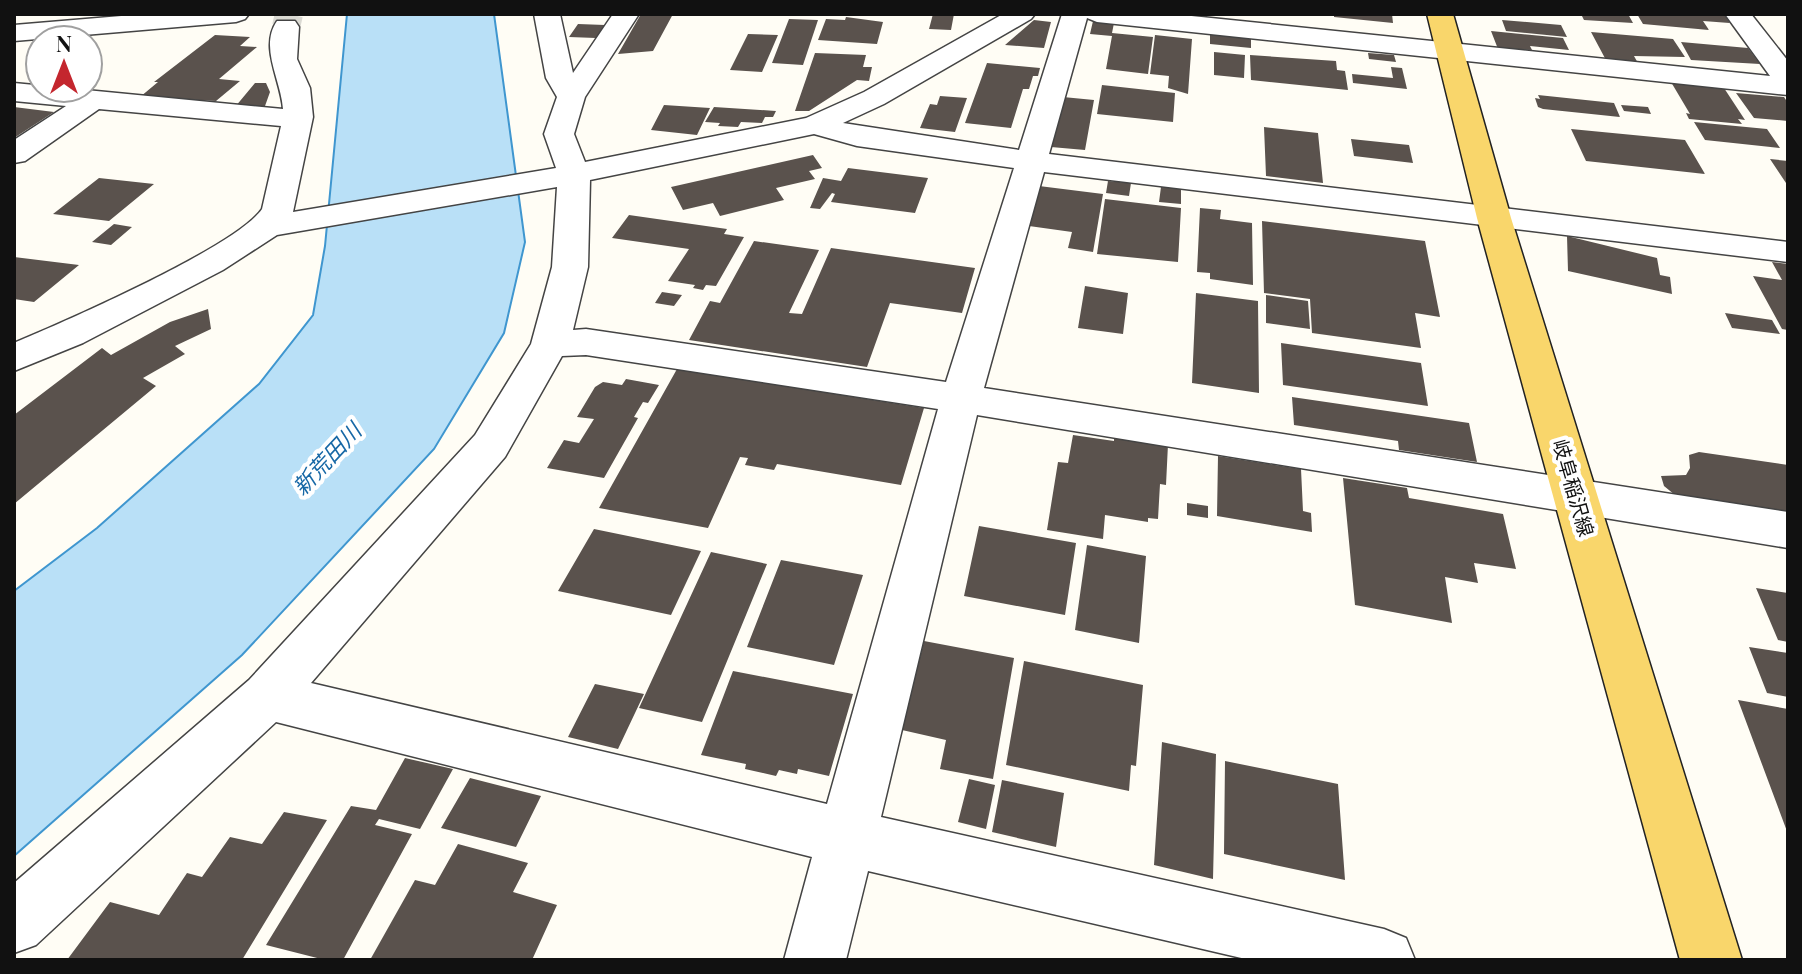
<svg xmlns="http://www.w3.org/2000/svg" width="1802" height="974" font-family="'Playfair Display','Noto Sans JP',serif">
<style>
.water{fill:#b9e0f7;stroke:#3f96cf;stroke-width:2}
.building{fill:#5a524d}
.lines{fill:none;stroke-linecap:round;stroke-linejoin:round}
.minor-tunnel{stroke:#dbdad3;stroke-width:28;stroke-dasharray:28 14;stroke-linecap:butt}
.minor-casing{stroke:#444;stroke-width:3}
.major-casing{stroke:#222;stroke-width:3}
.minor{fill:#fff;fill-rule:evenodd}
.major{fill:#f9d66b;fill-rule:evenodd}
.labels{text-anchor:middle;stroke-width:8;stroke-linejoin:round;paint-order:stroke}
.street-label{font-size:20px;fill:#111;stroke:#fff}
.water-label{font-size:22px;font-style:italic;fill:#1768a6;stroke:#fff}
</style>
<rect width="100%" height="100%" fill="#fffdf5"/>
<path class="water" d="M347 14H494L525 242 504 333 434 449 242 655 14 856V591L97 528 259 384 313 315 325 246Z"/>
<path class="building" d="M641 14H673L653 51 618 54Z
M933 14H954L951 30 929 29Z
M1334 14H1392L1393 23 1334 17Z
M1581 14H1628L1633 23 1584 20Z
M1637 14H1724L1730 23 1703 21 1709 30 1643 24Z
M846 17 883 22 877 44 818 40 826 19 845 20Z
M789 19 818 20 803 65 772 63Z
M1034 20 1051 22 1044 48 1005 45Z
M1502 20 1561 25 1567 37 1506 31Z
M1093 21 1114 23 1112 33 1153 37 1148 74 1106 69 1112 36 1090 34Z
M578 24 605 25 596 38 569 37Z
M1491 31 1563 38 1569 50 1530 46 1532 50 1498 49Z
M1591 32 1673 39 1685 57 1634 56 1639 65 1607 62Z
M748 34 778 35 762 72 730 70Z
M1210 34 1251 38V48L1210 44Z
M215 35 250 37 240 46 257 47 219 79 240 81 216 101 140 97 158 82H154Z
M1155 35 1192 39 1188 94 1168 88 1169 76 1150 74Z
M1681 42 1748 48 1760 64 1691 60Z
M1214 52 1245 55 1244 78 1214 75Z
M815 53 866 55 863 67H872L869 81 857 80 809 111H795Z
M1368 53 1394 55 1396 62 1369 59Z
M1250 55 1336 61 1337 70 1345 71 1348 90 1251 80Z
M987 63 1040 68 1038 76H1033L1029 89H1023L1011 128 965 123Z
M1391 67 1402 68 1407 89 1353 83 1352 74 1393 78Z
M1671 82 1724 88 1745 120 1738 119 1742 124 1689 119 1686 113 1690 114Z
M255 83H266L270 92 265 106 235 107Z
M1102 85 1175 93 1173 122 1097 114Z
M1736 93 1784 97 1788 103V121L1754 118Z
M1538 95 1614 103 1620 117 1543 109 1538 107 1535 98 1540 99Z
M940 96 967 98 955 132 920 128 930 104 937 105Z
M1063 97 1094 100 1085 150 1051 147Z
M664 105 710 108 697 135 651 130Z
M1621 105 1648 107 1651 114 1624 111Z
M14 107 54 112 14 138Z
M714 107 776 111 773 117H765L762 123 741 122 738 127 718 126 720 123 705 122Z
M1694 122 1767 129 1780 148 1705 140Z
M1264 127 1318 133 1323 183 1266 176Z
M1571 129 1685 140 1705 174 1586 161Z
M1351 139 1409 145 1413 163 1354 156Z
M813 155 822 168 809 171 815 179 776 188 784 200 720 216 713 203 683 210 671 187Z
M1770 159 1788 161V186Z
M848 168 928 178 915 213 831 202 835 194 832 193 820 209 810 208 823 178 841 181Z
M99 178 154 184 109 221 53 214Z
M1108 181 1131 183 1129 196 1106 193Z
M1039 186 1103 194 1093 252 1068 248 1072 232 1029 226Z
M1161 187 1181 189V204L1159 202Z
M1105 199 1181 208 1178 262 1097 254Z
M1200 208 1221 210 1220 219 1252 223 1253 285 1210 279V273L1197 272Z
M629 215 727 229 724 234 744 237 716 286 706 285 703 290 693 288 695 285 668 281 689 249 612 238Z
M1262 221 1425 241 1440 317 1415 313 1421 348 1312 333 1310 299 1264 293Z
M114 224 132 227 111 245 92 242Z
M1567 236 1657 258 1660 275 1670 277 1672 294 1568 271Z
M754 241 819 250 789 313 802 314 831 248 975 268 962 313 890 303 867 367 689 340 710 301 720 303Z
M14 257 79 265 34 302 14 299Z
M1772 262 1788 264V330L1782 329 1753 276 1782 280Z
M1085 286 1128 293 1123 334 1078 328Z
M662 292 682 295 674 306 655 303Z
M1196 293 1258 301 1259 393 1192 383Z
M1266 295 1308 301 1310 329 1266 323Z
M208 309 211 329 175 346 185 354 143 378 156 386 14 504V415L102 348 111 355 170 322Z
M1725 313 1772 320 1780 334 1732 328Z
M1281 343 1421 363 1428 406 1283 385Z
M677 369 924 408 901 485 777 464 774 470 745 465 748 458 740 457 708 528 599 508Z
M626 379 659 385 648 403 643 402 634 417 638 418 604 478 547 468 564 440 579 443 594 419 577 417 595 387 603 382 622 385Z
M1292 397 1469 423 1477 462 1399 450 1398 441 1294 425Z
M1073 435 1114 441V436L1168 444 1166 485 1160 484 1158 519 1148 518V522L1105 515 1103 539 1047 530 1058 462 1068 463Z
M1699 452 1788 465V514L1675 495 1664 486 1661 476 1686 475 1690 468 1689 455Z
M1218 456 1301 469 1303 511 1311 513 1312 532 1217 516Z
M1343 478 1407 488 1409 498 1503 514 1516 569 1474 563 1478 583 1445 577 1452 623 1355 605Z
M1187 503 1208 506V518L1187 515Z
M979 526 1076 543 1065 615 964 596Z
M594 529 701 551 671 615 558 591Z
M1087 545 1146 556 1139 643 1075 630Z
M711 552 767 564 702 722 639 708Z
M781 560 863 575 834 665 747 647Z
M1756 588 1788 593V642L1778 640Z
M924 641 1014 658 993 779 940 769 946 740 902 730Z
M1749 647 1788 653V697L1767 693Z
M1024 661 1143 685 1136 766 1131 765 1129 791 1006 765Z
M733 671 853 694 829 776 798 769 797 774 779 770 776 776 745 769 746 764 701 755Z
M595 684 644 694 618 749 568 737Z
M1738 700 1788 709V834Z
M1162 742 1216 754 1213 879 1154 865Z
M405 758 453 769 420 829 379 819 375 825 412 834 343 960H325L266 945 351 806 376 810Z
M1225 761 1338 784 1345 880 1224 854Z
M470 778 541 796 516 847 441 828Z
M969 779 995 785 986 829 958 822Z
M1002 780 1064 793 1056 847 992 832Z
M284 812 327 820 242 960H67L110 902 159 915 187 873 202 877 230 837 262 844Z
M458 844 528 863 513 892 557 905 532 960H370L415 880 435 885Z"/>
<g class="lines">
<path class="minor-tunnel" d="M286 27 289 14"/>
<defs>
<path id="minor" d="M145 14H249L245 19 236 22 14 41V25Z
M534 14H560L573 73 613 14H639L585 97 574 134 585 162 806 118 864 92 1003 14H1035L1031 19 884 104 843 123 1019 150 1062 14H1172L1770 76 1725 14H1751L1788 61V95L1097 22 1087 18 1049 154 1788 242V262L1044 172 984 388 1788 512V548L977 415 881 817 1384 929 1406 938 1415 960H1250L868 871 846 960H784L812 857 276 722 36 945 14 953V883L249 680 475 435 531 344 552 267 557 187 277 235 223 270 83 343 14 371V343C64 322 236 247 262 209L281 126 99 109 25 161 14 163V140L66 106 14 101V83L283 109C281 80 259 47 277 21H295L299 27 297 59 310 88 313 117 293 212 556 168 544 134 557 97 546 78ZM814 134 857 146 1014 168 946 382 586 329 573 330 588 267 590 180ZM586 355 938 409 827 804 311 683 505 457 562 356Z"/>
<path id="major" d="M1427 14H1453L1511 218 1742 960H1680L1477 218Z"/>
</defs>
<use href="#minor" class="minor-casing"/>
<use href="#major" class="major-casing"/>
<use href="#minor" class="minor"/>
<use href="#major" class="major"/>
</g>
<g class="labels">
<g class="street-label">
<text transform="translate(1573 488) rotate(74)" y="7">岐阜稲沢線</text>
</g>
<g class="water-label">
<text transform="translate(327 459) rotate(-47)" y="8">新荒田川</text>
</g>
</g>
<rect width="1802" height="974" fill="none" stroke="#111111" stroke-width="32"/>
<g transform="translate(64 64)"><circle r="38" fill="#ffffff" stroke="#a0a0a0" stroke-width="2"/>
<path d="M0-6L14 30L0 20L-14 30Z" fill="#c4262e"/>
<text y="-12" font-size="22" font-weight="bold" text-anchor="middle" fill="#111111">N</text>
</g>
</svg>
